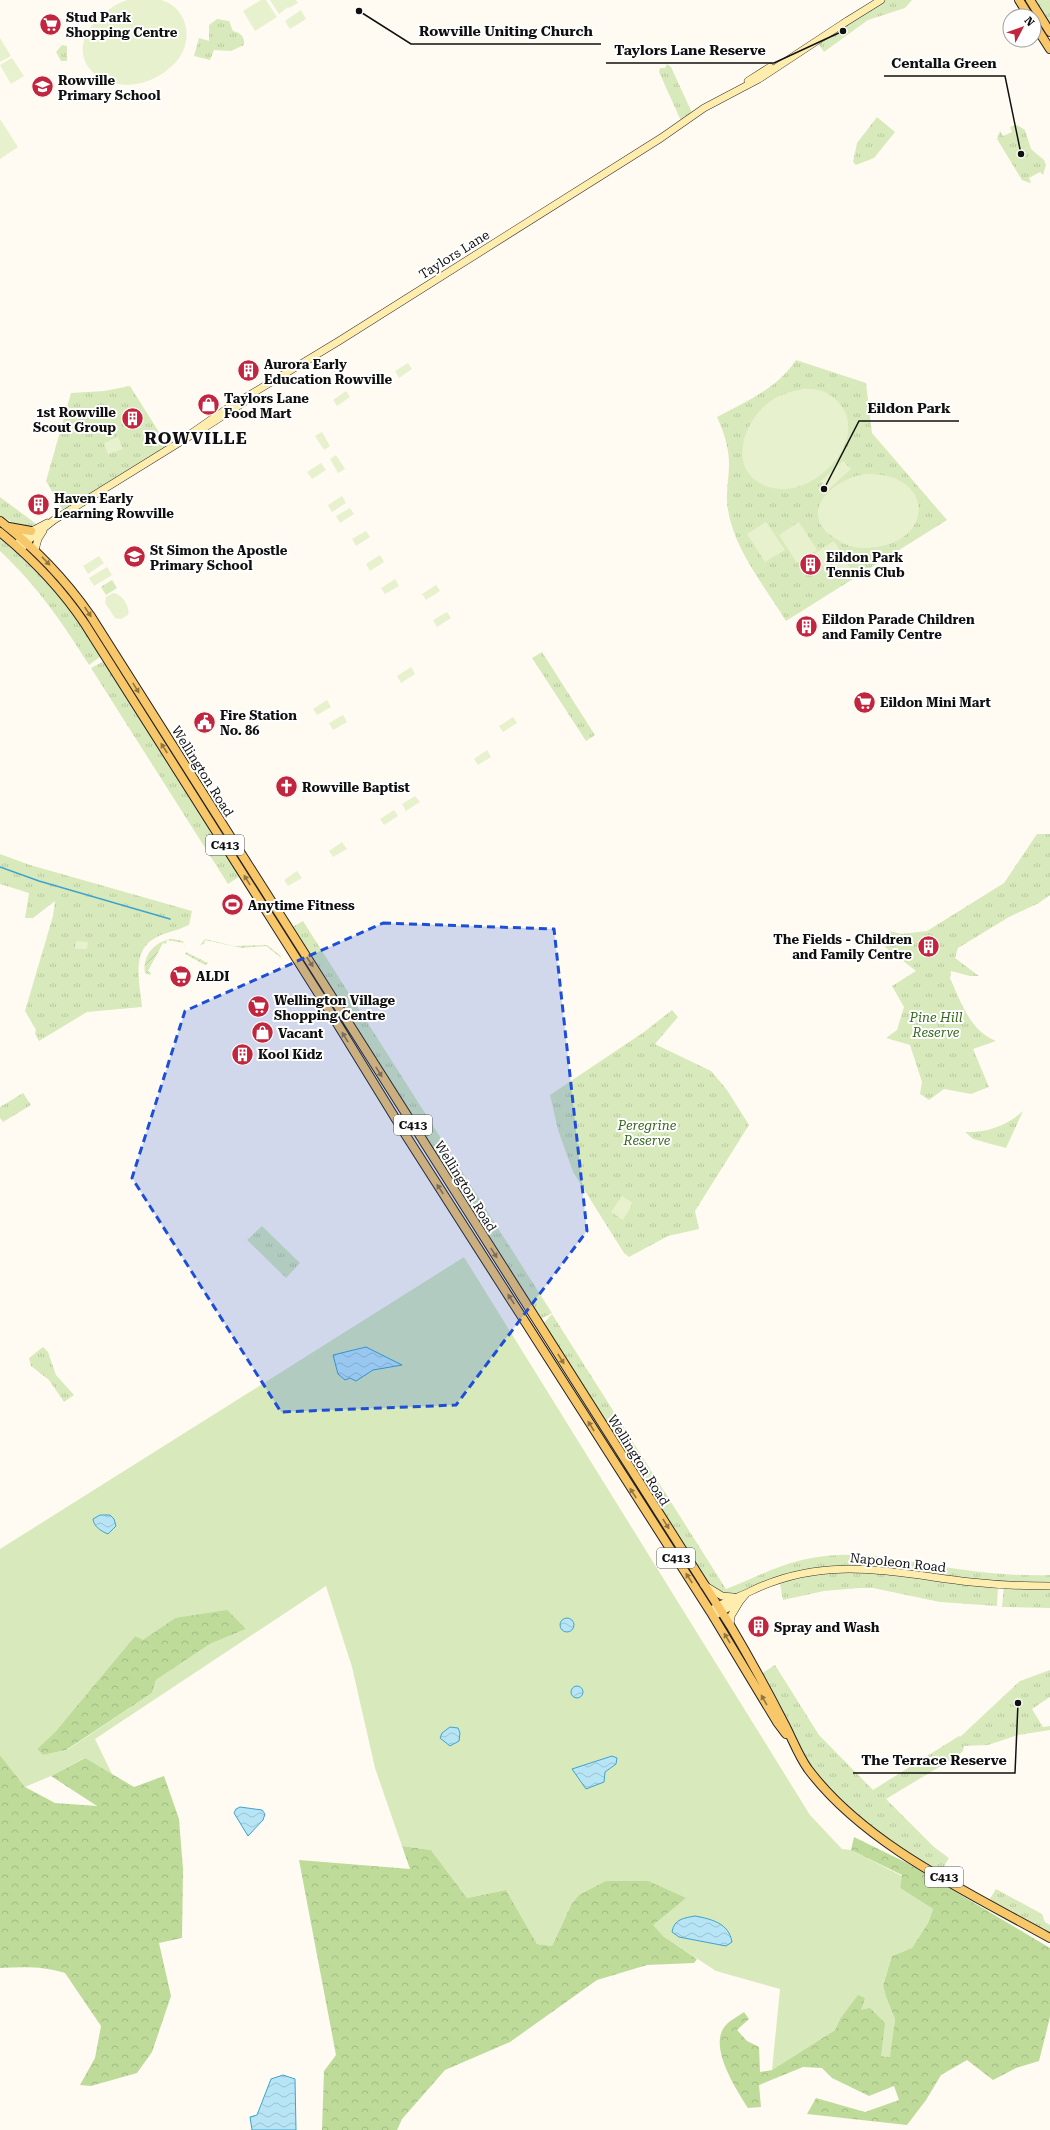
<svg xmlns="http://www.w3.org/2000/svg" width="1050" height="2130" font-family="'Roboto Serif',serif">
<style>
.grass{fill:#d8eabb;fill-rule:evenodd}
.forest{fill:url(#forest-crowns)}
.park{fill:url(#park-tufts)}
.garden{fill:url(#garden-furrows)}
.pitch{fill:#e8f1cd}
.water{fill:url(#water-waves);stroke:#3da3ce}
.lines{fill:none;stroke-linecap:round;stroke-linejoin:round}
.stream{stroke:#3da3ce;stroke-width:1.5}
.secondary-casing{stroke:#323232;stroke-width:8}
.primary-casing{stroke:#212121;stroke-width:10}
.secondary{stroke:#ffedae;stroke-width:7}
.primary{stroke:#f8c769;stroke-width:8}
.oneway{fill:#907541}
.marked{fill:#1d4ed8;fill-opacity:0.2;stroke:#1d4ed8;stroke-width:3;stroke-dasharray:8 5;stroke-linejoin:round}
.labels{text-anchor:middle;stroke-width:4;stroke-linejoin:round;paint-order:stroke}
.shield{fill:#fff;stroke:#585858;stroke-width:1}
.shield-label{font-size:12px;font-weight:bold;fill:#101010}
.poi-label{font-size:13px;font-weight:bold;fill:#101010;stroke:#fff;text-anchor:start}
.street-label{font-size:13px;fill:#101010;stroke:#fff}
.park-label{font-size:13px;font-style:italic;fill:#36681f;stroke:#fff}
.district-label{font-size:17px;font-weight:bold;letter-spacing:1px;fill:#101010;stroke:#fff}
.leader{fill:none;stroke:#101010;stroke-width:1.5}
.callout-dot{fill:#101010;stroke:#fff;stroke-width:1.5}
.callout-label{font-size:14px;text-anchor:middle;font-weight:bold;fill:#101010;stroke:#fff;stroke-width:4;stroke-linejoin:round;paint-order:stroke}
</style>
<defs>
<pattern id="forest-crowns" width="20" height="18" patternUnits="userSpaceOnUse"><rect width="20" height="18" fill="#bedb9a"/><path d="M2 6a3 3 0 1 1 6 0M12 15a3 3 0 1 1 6 0" fill="none" stroke="#a2bb84"/></pattern>
<pattern id="park-tufts" width="24" height="20" patternUnits="userSpaceOnUse"><rect width="24" height="20" fill="#d8eabb"/><path d="M3 7l-1-3M5 7V3M7 7l1-3M15 17l-1-3M17 17v-4M19 17l1-3" fill="none" stroke="#b8c8a0"/></pattern>
<pattern id="garden-furrows" width="10" height="10" patternUnits="userSpaceOnUse"><rect width="10" height="10" fill="#d8eabb"/><path d="M-1 1l2-2M0 10L10 0M9 11l2-2" fill="none" stroke="#b8c8a0"/></pattern>
<pattern id="water-waves" width="16" height="10" patternUnits="userSpaceOnUse"><rect width="16" height="10" fill="#b7e5f6"/><path d="M0 5q4-4 8 0t8 0" fill="none" stroke="#9cc3d2"/></pattern>
</defs>
<rect width="100%" height="100%" fill="#fffbf2"/>
<path class="grass" d="M464 1257 810 1815 842 1849 851 1850 902 1876 900 1888 933 1909 928 1923 912 1948 892 1956 883 1984 886 1997 895 2019 891 2057 881 2056 840 2019 835 2030 772 2070 780 1989 716 1971 663 1936 652 1925 685 1898 571 1905 552 1946 537 1944 506 1890 467 1898 431 1850 402 1846 375 1768 352 1667 326 1586 95 1739 112 1774 84 1758 51 1776 25 1787 0 1755V1549ZM175 1618 246 1629 210 1644 156 1680 152 1693 67 1750 43 1755 37 1749 55 1732 135 1636 143 1641Z"/>
<path class="forest" d="M227 1610 246 1629 210 1644 156 1680 152 1693 66 1750 43 1755 37 1749 55 1732 135 1636 143 1640 175 1618Z
M0 1755 25 1787 55 1803 97 1806 51 1776 85 1758 134 1787 164 1776 179 1819 183 1869 182 1938 159 1943 171 1996 152 2052 137 2073 91 2086 80 2085 95 2058 101 2026 65 1973C43 1966 23 1967 0 1968Z
M854 1837 907 1863 1050 1948V2017L1039 2061 1016 2068 993 2080 967 2060 941 2075 926 2100 907 2125 807 2114 816 2098 865 2112 899 2100 894 2086 869 2096 832 2078 822 2068 803 2067 759 2085 761 2107 748 2108C736 2089 707 2045 726 2025 730 2020 739 2016 744 2012L749 2019 737 2030 747 2041 759 2047 760 2072 772 2070 835 2030 840 2019 858 1995 865 1998 861 2010 870 2008 885 2023 881 2056 890 2057 895 2019 886 1997 883 1985 892 1956 912 1948 928 1923 933 1909 900 1888 902 1875 851 1850Z
M402 1846 431 1850 467 1898 506 1890 537 1944 552 1946 571 1905 579 1895 606 1881H648L686 1898 653 1925 663 1936 697 1959 694 1963 647 1965 597 1980 510 2042 445 2070 402 2119 397 2130H322L324 2071 336 2055 299 1860 410 1869Z"/>
<path class="park" d="M881 0H912L905 8 868 20 824 52 817 42Z
M1030 0H1050V32Z
M217 19 229 21 233 31C240 33 245 36 244 45L231 51 214 50 210 60 194 56 199 38 209 41V25Z
M62 45 67 46V61H61L56 52Z
M667 64 671 67 693 115 682 123 659 72 660 68H665Z
M877 117 895 132 874 158 856 165 853 162 857 143Z
M1017 125 1025 130 1031 149 1044 160 1046 165 1043 175 1040 172 1029 178 1031 182 1030 183 1022 180 997 139 1000 131 1003 136 1012 132 1010 127Z
M796 360 866 383 872 433 947 520 786 621C765 587 734 549 728 510 725 495 729 480 729 464 729 448 724 432 717 417 746 401 777 389 796 360Z
M130 386 169 448 64 513 46 481 71 393 104 391Z
M0 497 39 526 26 529 0 516Z
M0 532 41 568 104 654 89 665C62 622 37 586 0 551Z
M112 580 117 588 106 595 101 587Z
M542 652 595 735 586 741 532 658Z
M108 659 243 874 228 884 91 668Z
M1037 834H1050V895L1039 903 1009 917 958 948 955 958 979 976H970L951 971 950 978C961 1002 970 1031 996 1041L973 1049 989 1087 971 1094 944 1089 929 1100 920 1094 922 1082 910 1045 886 1038 897 1030 904 1007 892 986 916 971 885 947 890 931 901 934 927 931 1004 883Z
M0 854 30 865 192 911 189 925 186 926C177 931 166 932 157 937 130 950 140 983 142 1007L87 1012 39 1041 35 1034 36 1030 25 1011 53 916 55 901 33 918H25L29 893 0 884Z
M303 921 552 1313 537 1321 289 929Z
M672 1010 678 1017 655 1044 711 1071 727 1090 749 1125 695 1211 699 1229 668 1236 629 1257 624 1253 573 1172 558 1130 550 1095 644 1032Z
M23 1093 31 1105 3 1122 0 1118V1107Z
M1023 1111 1006 1148 973 1139 965 1132C986 1133 1007 1126 1023 1111Z
M262 1226 300 1263 286 1278 247 1240Z
M552 1314 726 1589C750 1580 774 1567 798 1561 828 1553 863 1553 894 1559L891 1570 896 1571 898 1559C948 1568 999 1577 1050 1575V1608L1002 1607 1004 1586 998 1585 997 1606 940 1602 873 1588H860L824 1591 783 1600 779 1579 729 1597 704 1585 541 1326Z
M43 1347 48 1352 56 1375 74 1395 64 1402 49 1380 31 1366 29 1358Z
M775 1665 819 1735 873 1790 959 1736 960 1737 1020 1681 1050 1670V1697L1032 1709 1043 1727 1050 1726V1730L1018 1735 988 1745 964 1746 963 1751 959 1755 886 1799 934 1847 949 1858 939 1875 878 1837 809 1769 759 1675Z
M996 1889 1042 1914 1045 1922 1050 1925V1937L988 1902Z"/>
<path class="garden" d="M173 939 183 941 185 947 184 943 167 940 166 944 163 943 148 971 151 973 150 975 145 973C142 955 156 940 173 939Z
M205 939 234 946 267 945 281 956 279 960 280 957 266 946 242 948 205 940 204 944 200 945Z
M186 952 208 963 205 965 185 954Z"/>
<path class="pitch" d="M127 0C138 0 151 0 161 0 189 8 194 42 176 62 128 113 53 69 95 22 104 12 115 4 127 0Z
M261 0H266L277 17 255 31 243 11Z
M270 0H296L298 3 289 8 288 7 279 14Z
M301 10 306 19 290 29 285 21Z
M0 38 11 56 0 62Z
M12 58 24 76 11 84 0 65Z
M0 119 18 147 0 159Z
M408 363 412 369 399 378 395 371Z
M803 389C814 388 825 390 834 398 877 434 814 502 769 487 727 474 741 425 767 404 777 395 789 392 803 389Z
M346 391 350 397 337 406 333 400Z
M322 432 330 446 324 450 315 436Z
M118 437 123 449 108 454 104 443Z
M336 455 345 469 338 473 330 459Z
M843 461 851 469 829 489 821 481Z
M321 463 326 470 312 479 307 472Z
M865 474C938 471 936 549 862 548 853 548 844 544 836 539 795 514 832 479 865 474Z
M342 496 346 503 332 512 328 505Z
M350 508 354 514 340 523 336 516Z
M766 522 785 550 765 562 747 534Z
M799 522 817 550 797 563 779 535Z
M366 531 370 537 356 546 352 539Z
M834 541 850 568 831 580 815 553Z
M380 555 384 562 370 571 366 564Z
M99 556 104 563 88 574 83 566Z
M107 567 112 575 94 586 89 578Z
M395 579 399 586 385 594 381 588Z
M436 585 440 591 426 600 422 594Z
M113 593C121 593 131 607 128 615L121 619 115 618 105 603 106 597Z
M447 612 451 618 437 627 433 620Z
M411 667 415 674 401 683 397 676Z
M327 700 331 707 317 715 313 709Z
M343 715 347 722 333 730 329 723Z
M513 717 517 723 503 732 499 726Z
M487 750 491 757 478 765 474 759Z
M415 796 420 802 406 811 402 804Z
M394 810 398 816 384 825 380 819Z
M342 842 347 849 333 857 329 851Z
M297 871 302 878 288 886 284 880Z
M76 941 88 942 87 949H75Z
M622 1196 633 1203 623 1220 611 1212Z"/>
<path class="water" d="M366 1347 402 1365 373 1370 356 1381 350 1378 345 1380 338 1374 333 1355Z
M100 1515H110L114 1519 116 1526 108 1534C101 1531 94 1527 93 1519Z
M560 1625a7 7 0 1 1 14 0a7 7 0 1 1-14 0Z
M571 1692a6 6 0 1 1 12 0a6 6 0 1 1-12 0Z
M450 1727 458 1728 460 1733 459 1741 450 1746 440 1738 442 1733Z
M612 1756 617 1758 616 1764 605 1772 604 1782 586 1789 572 1769Z
M240 1807 262 1810 265 1814 263 1820 248 1836 234 1813 236 1809Z
M695 1916C711 1919 729 1923 732 1942L726 1946 679 1937 672 1932C674 1919 684 1918 695 1916Z
M283 2075 295 2079 296 2130H252L250 2117 257 2115 271 2079Z"/>
<g class="lines">
<path class="stream" d="M0 867 39 881 170 919"/>
<defs>
<path id="secondary" d="M844 23 881 0
M748 81 770 67
M204 428 249 399
M189 435 228 408 339 341 661 138 704 108 759 79 847 21
M18 543 26 534 47 523
M21 549 31 538 54 520 193 434
M35 550 38 539 43 531
M704 1585 722 1596 733 1597
M713 1609C726 1601 739 1597 751 1591 826 1554 893 1573 971 1582 998 1585 1024 1586 1050 1586
M714 1616 740 1601 746 1594
M730 1625 731 1616 740 1601"/>
<path id="primary" d="M1019 0 1029 16
M1030 0 1050 32
M1034 24 1050 49
M0 521C35 548 64 578 90 615L730 1625C749 1657 767 1690 784 1723 792 1738 798 1755 808 1769 865 1845 968 1892 1050 1938
M9 527 31 531
M0 532C33 559 61 588 85 624L327 1007 405 1134 710 1611 777 1722 786 1734"/>
</defs>
<use href="#secondary" class="secondary-casing"/>
<use href="#primary" class="primary-casing"/>
<use href="#secondary" class="secondary"/>
<use href="#primary" class="primary"/>
</g>
<defs><path id="oneway-solid" d="M-6-.8H1V-3.2L6.5 0L1 3.2V.8H-6Z"/></defs>
<g class="oneway">
<use href="#oneway-solid" transform="translate(46 561) rotate(46)"/>
<use href="#oneway-solid" transform="translate(88 612) rotate(56)"/>
<use href="#oneway-solid" transform="translate(136 688) rotate(58)"/>
<use href="#oneway-solid" transform="translate(164 748) rotate(-123)"/>
<use href="#oneway-solid" transform="translate(247 880) rotate(-122)"/>
<use href="#oneway-solid" transform="translate(310 962) rotate(57)"/>
<use href="#oneway-solid" transform="translate(345 1037) rotate(-122)"/>
<use href="#oneway-solid" transform="translate(379 1072) rotate(58)"/>
<use href="#oneway-solid" transform="translate(440 1189) rotate(-123)"/>
<use href="#oneway-solid" transform="translate(494 1253) rotate(58)"/>
<use href="#oneway-solid" transform="translate(511 1299) rotate(-123)"/>
<use href="#oneway-solid" transform="translate(561 1359) rotate(58)"/>
<use href="#oneway-solid" transform="translate(591 1426) rotate(-122)"/>
<use href="#oneway-solid" transform="translate(633 1493) rotate(-123)"/>
<use href="#oneway-solid" transform="translate(666 1524) rotate(58)"/>
<use href="#oneway-solid" transform="translate(689 1578) rotate(-123)"/>
<use href="#oneway-solid" transform="translate(727 1638) rotate(-121)"/>
<use href="#oneway-solid" transform="translate(764 1700) rotate(-120)"/>
</g>
<path class="marked" d="M383 923 554 929 587 1231 456 1405 281 1412 132 1178 185 1011Z"/>
<defs>
<symbol id="supermarket-disc" viewBox="-11 -11 22 22"><circle r="9.5" fill="#c1263e" stroke="#fff"/><path d="M-6-5.5h2.5l.6 2H6L4.5 2H-2.5L-4.4-4H-6ZM-1.5 3.2a1.3 1.3 0 1 0 .1 0ZM3 3.2a1.3 1.3 0 1 0 .1 0Z" fill="#fff"/></symbol>
<symbol id="school-disc" viewBox="-11 -11 22 22"><circle r="9.5" fill="#c1263e" stroke="#fff"/><path d="M0-5L7-2L0 1L-7-2ZM-4 1L0 2.5L4 1V4Q0 6-4 4Z" fill="#fff"/></symbol>
<symbol id="building-disc" viewBox="-11 -11 22 22"><circle r="9.5" fill="#c1263e" stroke="#fff"/><path d="M-4-6H4V6H1V3H-1V6H-4ZM-2.5-4.3h1.7v1.8h-1.7ZM.8-4.3h1.7v1.8H.8ZM-2.5-1h1.7V.8h-1.7ZM.8-1h1.7V.8H.8Z" fill="#fff"/></symbol>
<symbol id="shop-disc" viewBox="-11 -11 22 22"><circle r="9.5" fill="#c1263e" stroke="#fff"/><path d="M-5-2.5h2.3a2.7 3.5 0 0 1 5.4 0H5L5.5 6h-11ZM-1.5-2.5h3a1.5 2.3 0 0 0-3 0Z" fill="#fff"/></symbol>
<symbol id="civic-disc" viewBox="-11 -11 22 22"><circle r="9.5" fill="#c1263e" stroke="#fff"/><path d="M-.6-6.5H3V-4.5H.6V-3L4-1V1h2V6H-6V1h2V-1L-.6-3ZM-1.2 2.5V6h2.4V2.5Z" fill="#fff"/></symbol>
<symbol id="church-disc" viewBox="-11 -11 22 22"><circle r="9.5" fill="#c1263e" stroke="#fff"/><path d="M-1.2-6h2.4v3.5h3.3v2.4h-3.3V6h-2.4V-.1h-3.3v-2.4h3.3Z" fill="#fff"/></symbol>
<symbol id="stadium-disc" viewBox="-11 -11 22 22"><circle r="9.5" fill="#c1263e" stroke="#fff"/><path d="M0-5a6.5 5 0 1 0 0 10a6.5 5 0 1 0 0-10ZM-3.5-1.8h7v3.6h-7Z" fill="#fff"/></symbol>
</defs>
<g fill-rule="evenodd">
<use href="#supermarket-disc" x="38" y="12" width="25" height="25"/>
<use href="#school-disc" x="30" y="74" width="25" height="25"/>
<use href="#building-disc" x="236" y="358" width="25" height="25"/>
<use href="#shop-disc" x="196" y="392" width="25" height="25"/>
<use href="#building-disc" x="120" y="406" width="25" height="25"/>
<use href="#building-disc" x="26" y="492" width="25" height="25"/>
<use href="#school-disc" x="122" y="544" width="25" height="25"/>
<use href="#building-disc" x="798" y="552" width="25" height="25"/>
<use href="#building-disc" x="794" y="614" width="25" height="25"/>
<use href="#supermarket-disc" x="852" y="690" width="25" height="25"/>
<use href="#civic-disc" x="192" y="710" width="25" height="25"/>
<use href="#church-disc" x="274" y="774" width="25" height="25"/>
<use href="#stadium-disc" x="220" y="892" width="25" height="25"/>
<use href="#building-disc" x="916" y="934" width="25" height="25"/>
<use href="#supermarket-disc" x="168" y="964" width="25" height="25"/>
<use href="#supermarket-disc" x="246" y="994" width="25" height="25"/>
<use href="#shop-disc" x="250" y="1020" width="25" height="25"/>
<use href="#building-disc" x="230" y="1042" width="25" height="25"/>
<use href="#building-disc" x="746" y="1614" width="25" height="25"/>
</g>
<g class="labels">
<g class="shield">
<rect x="206" y="835" width="38" height="20" rx="3"/>
<rect x="394" y="1115" width="38" height="20" rx="3"/>
<rect x="657" y="1548" width="38" height="20" rx="3"/>
<rect x="925" y="1867" width="38" height="20" rx="3"/>
</g>
<g class="shield-label">
<text x="225" y="849">C413</text>
<text x="413" y="1129">C413</text>
<text x="676" y="1562">C413</text>
<text x="944" y="1881">C413</text>
</g>
<g class="poi-label">
<text x="66" y="22">Stud Park<tspan x="66" dy="15">Shopping Centre</tspan></text>
<text x="58" y="85">Rowville<tspan x="58" dy="15">Primary School</tspan></text>
<text x="264" y="369">Aurora Early<tspan x="264" dy="15">Education Rowville</tspan></text>
<text x="224" y="403">Taylors Lane<tspan x="224" dy="15">Food Mart</tspan></text>
<text x="116" y="417" text-anchor="end">1st Rowville<tspan x="116" dy="15">Scout Group</tspan></text>
<text x="54" y="503">Haven Early<tspan x="54" dy="15">Learning Rowville</tspan></text>
<text x="150" y="555">St Simon the Apostle<tspan x="150" dy="15">Primary School</tspan></text>
<text x="826" y="562">Eildon Park<tspan x="826" dy="15">Tennis Club</tspan></text>
<text x="822" y="624">Eildon Parade Children<tspan x="822" dy="15">and Family Centre</tspan></text>
<text x="880" y="707">Eildon Mini Mart</text>
<text x="220" y="720">Fire Station<tspan x="220" dy="15">No. 86</tspan></text>
<text x="302" y="792">Rowville Baptist</text>
<text x="248" y="910">Anytime Fitness</text>
<text x="912" y="944" text-anchor="end">The Fields - Children<tspan x="912" dy="15">and Family Centre</tspan></text>
<text x="196" y="981">ALDI</text>
<text x="274" y="1005">Wellington Village<tspan x="274" dy="15">Shopping Centre</tspan></text>
<text x="278" y="1038">Vacant</text>
<text x="258" y="1059">Kool Kidz</text>
<text x="774" y="1632">Spray and Wash</text>
</g>
<g class="street-label">
<text transform="translate(454 254) rotate(-32)" y="5">Taylors Lane</text>
<text transform="translate(203 771) rotate(58)" y="5">Wellington Road</text>
<text transform="translate(466 1186) rotate(58)" y="5">Wellington Road</text>
<text transform="translate(639 1460) rotate(58)" y="5">Wellington Road</text>
<text transform="translate(898 1562) rotate(6)" y="5">Napoleon Road</text>
</g>
<g class="park-label">
<text x="936" y="1022">Pine Hill<tspan x="936" dy="15">Reserve</tspan></text>
<text x="647" y="1130">Peregrine<tspan x="647" dy="15">Reserve</tspan></text>
</g>
<g class="district-label">
<text x="196" y="444">ROWVILLE</text>
</g>
</g>
<path class="leader" d="M359 11L411 44H601M843 31L774 63H606M1021 154L1005 76H884M824 489L859 421H959M1018 1703L1015 1773H853"/>
<g class="callout-dot">
<circle cx="359" cy="11" r="4"/>
<circle cx="843" cy="31" r="4"/>
<circle cx="1021" cy="154" r="4"/>
<circle cx="824" cy="489" r="4"/>
<circle cx="1018" cy="1703" r="4"/>
</g>
<g class="callout-label">
<text x="506" y="36">Rowville Uniting Church</text>
<text x="690" y="55">Taylors Lane Reserve</text>
<text x="944" y="68">Centalla Green</text>
<text x="909" y="413">Eildon Park</text>
<text x="934" y="1765">The Terrace Reserve</text>
</g>
<g transform="translate(1022 28) rotate(49)"><circle r="19" fill="#ffffff" stroke="#9f9f9f"/>
<path d="M0-3L7 15L0 10L-7 15Z" fill="#c1263e"/>
<text y="-6" font-size="11" font-weight="bold" text-anchor="middle" fill="#101010">N</text>
</g>
</svg>
